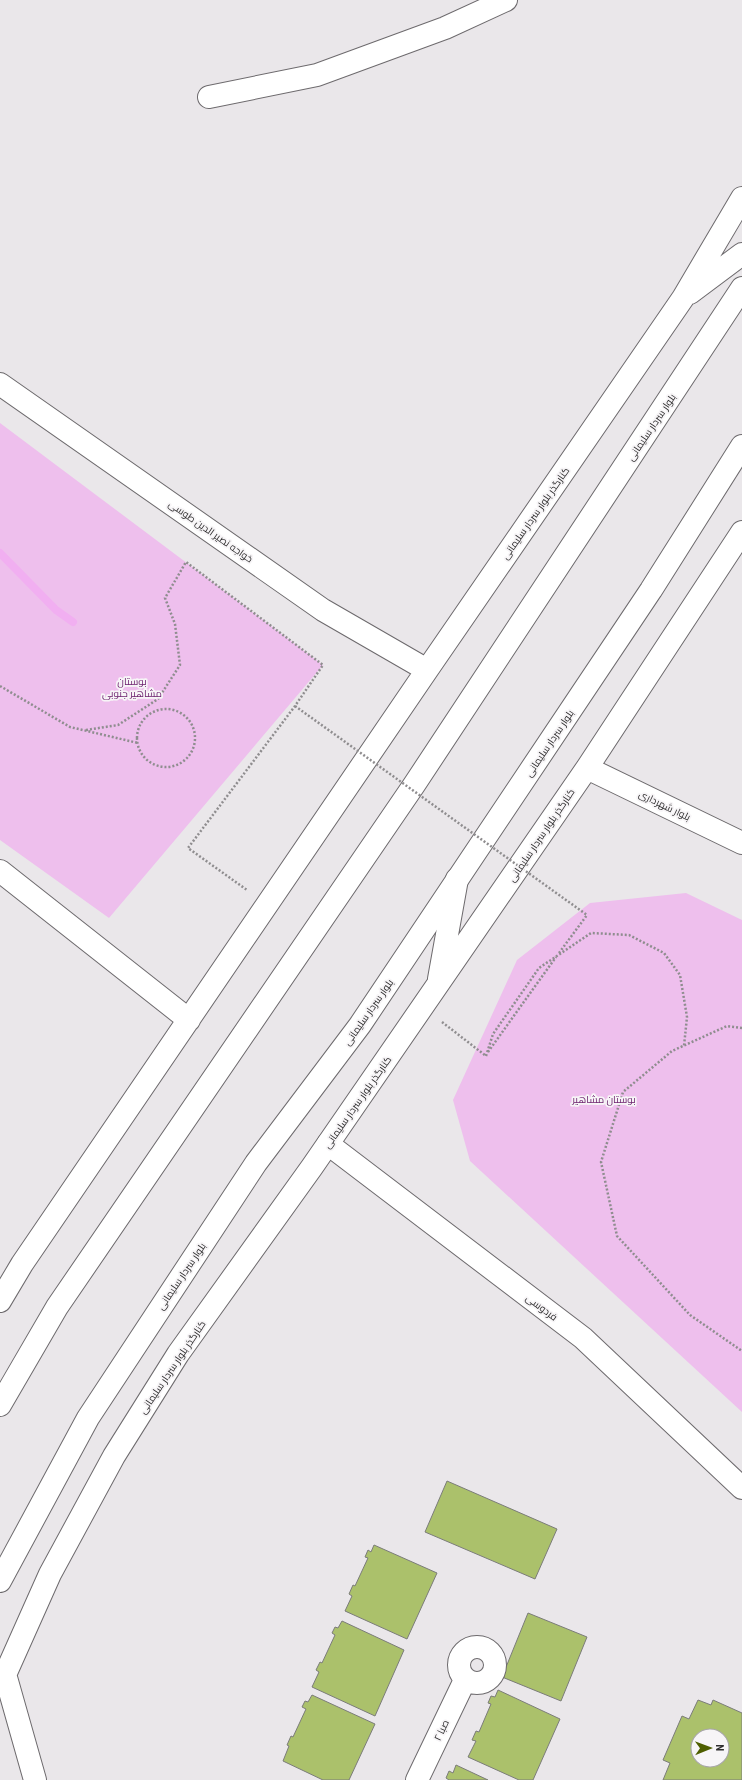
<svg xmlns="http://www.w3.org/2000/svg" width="742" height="1780" font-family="'Roboto Condensed',Cairo,sans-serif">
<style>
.green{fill:#eebfed}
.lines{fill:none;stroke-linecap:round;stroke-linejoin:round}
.stream{stroke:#f1aff1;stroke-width:8}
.building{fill:#abc16b;stroke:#7b7c79;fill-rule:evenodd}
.minor-casing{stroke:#6d6a6d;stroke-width:24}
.major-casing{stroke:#6d6a6d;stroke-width:24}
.path{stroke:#8f8d8f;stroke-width:2.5;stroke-dasharray:2 2;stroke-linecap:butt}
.minor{stroke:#fff;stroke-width:22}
.major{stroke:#fff;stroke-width:22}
.path-bridge{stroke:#8f8d8f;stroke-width:2.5;stroke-dasharray:2 2;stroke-linecap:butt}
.labels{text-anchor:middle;stroke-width:3.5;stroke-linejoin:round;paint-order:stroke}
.street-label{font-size:10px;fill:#2f2e2f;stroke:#f7f5f7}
.park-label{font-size:10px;fill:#6d226f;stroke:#f7f5f7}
</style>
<rect width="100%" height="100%" fill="#eae7ea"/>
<path class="green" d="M0 423 323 665 109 918 0 840Z
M686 893 742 920V1412L470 1161 453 1100 517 960 590 903Z"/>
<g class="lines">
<path class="stream" d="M0 553 56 610 73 622"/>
</g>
<path class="building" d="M447 1481 557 1529 535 1579 425 1532Z
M374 1545 437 1573 407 1639 345 1611 352 1596 349 1594 353 1585 355 1586 368 1558 365 1557 368 1550 371 1552Z
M528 1613 587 1637 561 1701 502 1677Z
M342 1621 404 1650 375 1716 312 1687 319 1672 316 1670 320 1662 322 1663 335 1635 332 1633 335 1627 338 1628Z
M498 1690 560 1719 533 1780H519L468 1757 476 1741 472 1740 476 1731 479 1732 491 1704 488 1703 491 1696 495 1697Z
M312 1695 375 1724 349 1780H323L283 1761 289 1746 287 1745 291 1736 293 1737 306 1709 302 1707 305 1701 308 1702Z
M698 1700 711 1705 713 1700 742 1713V1780H663L670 1763 663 1760 682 1716 689 1719ZM698 1736H722V1760H698Z
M456 1765 488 1780H449L446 1778 449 1771 453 1773Z"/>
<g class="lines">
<defs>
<path id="minor" d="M209 97 317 75 445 28 506 0
M690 293 742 254
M0 384 323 610 427 670
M587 768 742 843
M0 871 189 1020
M439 979 457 879
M0 1301 22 1264 427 670 683 298 742 198
M459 1665a18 18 0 1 1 36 0a18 18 0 1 1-36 0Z
M5 1674 35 1780
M0 1686 50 1574 114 1456 178 1354 312 1167 587 768 742 532
M417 1780 465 1680"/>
<path id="major" d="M328 1144 583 1338 742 1488
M0 1405 57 1307 414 785 742 288
M0 1581 88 1418 256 1163 360 1025 651 590 742 446"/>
</defs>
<use href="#minor" class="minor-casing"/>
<use href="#major" class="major-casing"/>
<path class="path" d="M0 686 70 727 138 743
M137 738a29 29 0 1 1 58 0a29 29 0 1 1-58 0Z
M86 730 118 725 158 699 180 665 175 624 165 598 186 562 323 665 295 706 188 848 247 890
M559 953 587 915
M442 1022 486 1056
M742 1028 727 1026 672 1051 623 1092 601 1162 617 1236 690 1315 742 1351
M488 1052 556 957
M486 1056 493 1034 539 968 591 933 629 935 664 953 680 975 687 1017 684 1046"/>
<use href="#minor" class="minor"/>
<use href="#major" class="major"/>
<path class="path-bridge" d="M295 706 587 915"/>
</g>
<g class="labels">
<g class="street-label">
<text transform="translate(651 427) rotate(-56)" y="4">بلوار سردار سلیمانی</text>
<text transform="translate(535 513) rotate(-55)" y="4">کنارگذر بلوار سردار سلیمانی</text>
<text transform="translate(211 531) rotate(35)" y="4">خواجه نصیر الدین طوسی</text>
<text transform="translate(549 743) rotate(-56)" y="4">بلوار سردار سلیمانی</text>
<text transform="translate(665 805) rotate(26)" y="4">بلوار شهرداری</text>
<text transform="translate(541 835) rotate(-56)" y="4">کنارگذر بلوار سردار سلیمانی</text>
<text transform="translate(368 1012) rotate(-55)" y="4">بلوار سردار سلیمانی</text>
<text transform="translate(357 1102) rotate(-55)" y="4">کنارگذر بلوار سردار سلیمانی</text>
<text transform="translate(181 1276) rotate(-56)" y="4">بلوار سردار سلیمانی</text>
<text transform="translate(542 1307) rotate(37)" y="4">فردوسی</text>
<text transform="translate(172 1367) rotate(-56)" y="4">کنارگذر بلوار سردار سلیمانی</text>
<text transform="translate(441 1730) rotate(-65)" y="4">صبا ۲</text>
</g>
<g class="park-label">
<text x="132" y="685">بوستان<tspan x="132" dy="12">مشاهیر جنوبی</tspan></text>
<text x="604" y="1103">بوستان مشاهیر</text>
</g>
</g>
<g transform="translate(710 1748) rotate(89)"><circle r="19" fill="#f7f5f7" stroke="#a7a5a7"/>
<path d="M0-3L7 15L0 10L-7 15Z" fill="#4e5e00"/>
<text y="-6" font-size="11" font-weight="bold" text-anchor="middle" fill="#2f2e2f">N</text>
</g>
</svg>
